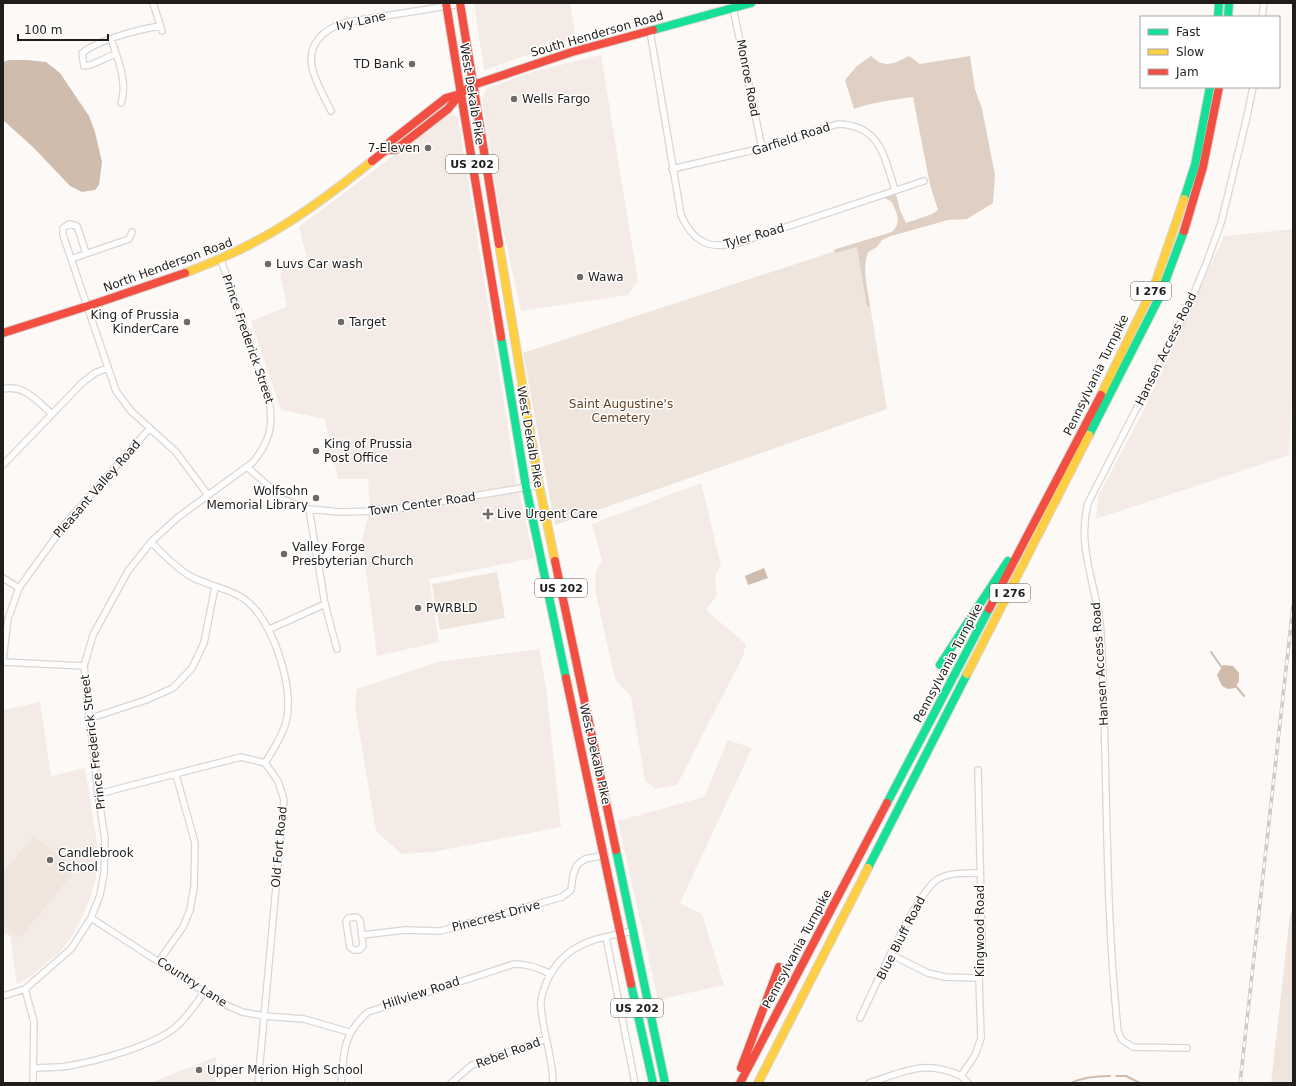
<svg xmlns="http://www.w3.org/2000/svg" width="1296" height="1086" font-family="'DejaVu Sans',sans-serif">
<style>
.built{fill:#f4ebe6}
.green{fill:#f0e5dd}
.forest{fill:#e0d0c3}
.water{fill:#d0bcad}
.lines{fill:none;stroke-linecap:round;stroke-linejoin:round}
.stream{stroke:#d0bcad;stroke-width:2}
.street-casing{stroke:#d9d6d4;stroke-width:8}
.fast-casing{stroke:#d9d6d4;stroke-width:10}
.slow-casing{stroke:#d9d6d4;stroke-width:10}
.jam-casing{stroke:#d9d6d4;stroke-width:10}
.street{stroke:#fffefe;stroke-width:5.5}
.fast{stroke:#16e098;stroke-width:8}
.slow{stroke:#ffcf43;stroke-width:8}
.jam{stroke:#f24e42;stroke-width:8}
.rail-casing{stroke:#cccbca;stroke-width:3.5}
.rail{stroke:#fff;stroke-width:2;stroke-dasharray:6;stroke-linecap:butt}
.poi-dot{fill:#6d6a67;stroke:#fff;stroke-width:1.5}
.labels{text-anchor:middle;stroke-width:3;stroke-linejoin:round;paint-order:stroke}
.shield{fill:#fff;stroke:#63615f;stroke-width:1}
.shield-label{font-size:11px;font-weight:bold;fill:#201d1a}
.street-label{font-size:12px;fill:#201d1a;stroke:#fff}
.poi-label{font-size:12px;fill:#201d1a;stroke:#fff;text-anchor:start}
.park-label{font-size:12px;fill:#663e1d;stroke:#fff}
</style>
<rect width="100%" height="100%" fill="#fcf9f7"/>
<path class="built" d="M474 3H570L576 38 484 70Z
M601 55 638 281 628 295 521 311 501 219 482 100 486 89 532 72Z
M447 115H454L458 118 517 485 534 558 429 579 439 642 377 656 362 540 370 509 368 479H338L325 419 281 410 251 321 287 307 280 273 291 267 308 262 299 227Z
M1293 229V370L1289 455 1096 519 1098 496 1144 410 1224 236Z
M701 483 721 565 715 576 717 595 706 610 746 644 743 656 677 785 655 789 645 780 631 697 615 679 595 590 596 571 602 561 592 524Z
M539 649 546 687 561 827 433 852 402 854 376 831 355 706 357 689 437 662Z
M40 702 51 776 85 768 97 842 96 878 89 902 74 933 60 952 28 978 17 984 10 936 3 933V710Z
M728 740 752 748 680 903 702 914 724 985 658 1000 618 821 704 797Z
M216 1057 215 1083H149Z"/>
<path class="green" d="M860 243 887 409 555 525 523 353Z
M497 572 505 618 440 630 432 584Z
M33 837 77 868 20 938 3 924V873Z
M1293 912V1083H1271L1290 914Z"/>
<path class="forest" d="M871 56C885 69 893 64 909 56L920 64 970 56 975 89 982 109 995 175 993 203 967 219 948 220 891 236 882 240 877 247 868 252C862 270 867 288 870 307H867L857 247 836 253 833 250 892 232C902 222 897 214 892 202L885 198 896 194 900 210 906 223 932 214 938 210 930 185 913 97C893 100 873 102 854 109L845 80 857 66Z"/>
<path class="water" d="M9 60H27L46 62 60 73 89 116 95 132 102 162 99 185 95 190 82 192 70 186 34 148 3 120V62Z
M764 568 768 578 748 585 745 576Z
M1223 665 1233 666 1239 673V681L1235 688 1228 689 1222 686 1217 675Z"/>
<g class="lines">
<path class="stream" d="M1211 652 1223 669
M1235 685 1244 696
M1116 1076H1126L1140 1083
M1071 1083C1083 1077 1097 1076 1110 1076"/>
<defs>
<path id="street" d="M153 3 162 31
M732 3 762 148
M1262 17 1264 3
M650 31 681 215C693 242 709 250 738 243L924 181
M111 39C118 59 128 83 121 103
M116 54C106 57 93 66 84 66L82 53C100 39 137 30 160 26
M331 111C325 98 317 85 313 71 305 45 324 28 347 22L460 4
M672 169 762 148 838 124C880 125 884 156 895 190
M86 253 77 226 69 224 63 228V235L116 391 131 411 176 452 208 495
M71 259 129 239 132 232
M3 389C24 384 37 401 51 413
M3 465 82 383 95 373 107 368
M247 467 283 499 309 509 340 512 385 511 539 485
M151 542C163 554 176 568 190 576 208 586 233 589 248 602 274 624 295 690 286 722 282 737 273 750 265 763
M3 578 19 588
M325 604 337 649
M270 629 325 604 309 509
M3 660 8 619 19 588 65 524 150 428
M3 662 84 666
M88 719 146 700 173 688 192 668 204 643 215 587
M98 794 241 757 265 763 278 781 284 800 258 1083
M356 917 360 920 363 946 359 950H354L350 947 346 922 348 918Z
M91 918 222 1003 242 1012 264 1016 304 1019 349 1032
M362 935 405 930 440 931 562 897 571 890 573 875 577 865 585 859 605 855
M606 937 635 1083
M892 955 928 973 945 977 979 978
M159 961 183 927 190 910 194 887 195 843 176 775
M25 989 34 1022 33 1083
M3 996 25 989 71 949 91 918 100 895 104 873 105 839 98 794 84 666 93 635 128 571 151 542 177 518 252 463C269 444 274 425 269 400L221 260
M860 1018C873 991 917 891 938 879 951 872 966 873 980 873
M1187 1048 1133 1047 1122 1040 1118 1031C1104 899 1108 766 1101 633 1098 587 1076 550 1088 503L1187 310 1206 264 1221 223 1246 121 1253 87
M34 1068C45 1067 57 1068 68 1066 97 1061 153 1046 176 1027 187 1017 196 1004 205 991
M341 1083C344 1051 343 1034 368 1012L514 964C528 964 538 967 550 974
M451 1083 472 1065 546 1039
M553 1083C553 1058 543 1033 541 1007 540 998 543 990 547 981 564 943 595 939 632 931
M869 1083C904 1072 925 1059 961 1076
M968 1083 961 1076 975 1055 981 1038 979 978 982 946 978 770"/>
<path id="fast" d="M1218 17 1219 3
M1228 17 1229 3
M653 30 751 3
M1184 199 1195 165 1210 87
M501 337 526 487 566 678
M1089 435 1159 298 1184 231
M940 665 1008 561
M887 803 989 609
M616 850 665 1083
M868 868 967 674
M631 984 653 1083"/>
<path id="slow" d="M499 244 539 485 555 561
M185 273C261 245 310 211 372 161
M1101 395 1155 284 1184 199
M967 674 1089 435
M758 1083 868 868"/>
<path id="jam" d="M446 3 501 337
M460 3 499 244
M460 94 473 85 572 52 653 30
M386 150H395L448 109 460 94
M372 161 386 150 390 142 446 98 460 94
M1184 231 1203 167 1219 87
M3 333 97 303 185 273
M555 561 616 850
M989 609 1101 395
M566 678 631 984
M741 1068 779 967
M740 1083 887 803"/>
</defs>
<use href="#street" class="street-casing"/>
<use href="#fast" class="fast-casing"/>
<use href="#slow" class="slow-casing"/>
<use href="#jam" class="jam-casing"/>
<use href="#street" class="street"/>
<use href="#fast" class="fast"/>
<use href="#slow" class="slow"/>
<use href="#jam" class="jam"/>
<defs>
<path id="rail" d="M1240 1083 1293 606"/>
</defs>
<use href="#rail" class="rail-casing"/>
<use href="#rail" class="rail"/>
</g>
<g class="poi-dot">
<circle cx="412" cy="64" r="4"/>
<circle cx="514" cy="99" r="4"/>
<circle cx="428" cy="148" r="4"/>
<circle cx="268" cy="264" r="4"/>
<circle cx="580" cy="277" r="4"/>
<circle cx="187" cy="322" r="4"/>
<circle cx="341" cy="322" r="4"/>
<circle cx="316" cy="451" r="4"/>
<circle cx="316" cy="498" r="4"/>
<path d="M486 508h4v4h4v4h-4v4h-4v-4h-4v-4h4z"/>
<circle cx="284" cy="554" r="4"/>
<circle cx="418" cy="608" r="4"/>
<circle cx="50" cy="860" r="4"/>
<circle cx="199" cy="1070" r="4"/>
</g>
<g class="labels">
<g class="shield">
<rect x="446" y="155" width="52" height="18" rx="3"/>
<rect x="1131" y="282" width="40" height="18" rx="3"/>
<rect x="535" y="579" width="52" height="18" rx="3"/>
<rect x="990" y="584" width="40" height="18" rx="3"/>
<rect x="611" y="999" width="52" height="18" rx="3"/>
</g>
<g class="shield-label">
<text x="472" y="168">US 202</text>
<text x="1151" y="295">I 276</text>
<text x="561" y="592">US 202</text>
<text x="1010" y="597">I 276</text>
<text x="637" y="1012">US 202</text>
</g>
<g class="street-label">
<text transform="translate(361 21) rotate(-12)" y="4">Ivy Lane</text>
<text transform="translate(597 34) rotate(-16)" y="4">South Henderson Road</text>
<text transform="translate(748 78) rotate(79)" y="4">Monroe Road</text>
<text transform="translate(472 94) rotate(81)" y="4">West Dekalb Pike</text>
<text transform="translate(791 139) rotate(-18)" y="4">Garfield Road</text>
<text transform="translate(754 236) rotate(-16)" y="4">Tyler Road</text>
<text transform="translate(168 265) rotate(-20)" y="4">North Henderson Road</text>
<text transform="translate(248 339) rotate(71)" y="4">Prince Frederick Street</text>
<text transform="translate(1166 349) rotate(-64)" y="4">Hansen Access Road</text>
<text transform="translate(1096 375) rotate(-64)" y="4">Pennsylvania Turnpike</text>
<text transform="translate(530 437) rotate(80)" y="4">West Dekalb Pike</text>
<text transform="translate(97 489) rotate(-49)" y="4">Pleasant Valley Road</text>
<text transform="translate(422 504) rotate(-8)" y="4">Town Center Road</text>
<text transform="translate(948 663) rotate(-62)" y="4">Pennsylvania Turnpike</text>
<text transform="translate(1100 664) rotate(-94)" y="4">Hansen Access Road</text>
<text transform="translate(93 742) rotate(-97)" y="4">Prince Frederick Street</text>
<text transform="translate(595 754) rotate(77)" y="4">West Dekalb Pike</text>
<text transform="translate(279 847) rotate(-85)" y="4">Old Fort Road</text>
<text transform="translate(496 916) rotate(-15)" y="4">Pinecrest Drive</text>
<text transform="translate(980 931) rotate(-90)" y="4">Kingwood Road</text>
<text transform="translate(901 938) rotate(-63)" y="4">Blue Bluff Road</text>
<text transform="translate(797 949) rotate(-62)" y="4">Pennsylvania Turnpike</text>
<text transform="translate(192 982) rotate(33)" y="4">Country Lane</text>
<text transform="translate(421 993) rotate(-18)" y="4">Hillview Road</text>
<text transform="translate(508 1053) rotate(-20)" y="4">Rebel Road</text>
</g>
<g class="poi-label">
<text x="404" y="68" text-anchor="end">TD Bank</text>
<text x="522" y="103">Wells Fargo</text>
<text x="420" y="152" text-anchor="end">7-Eleven</text>
<text x="276" y="268">Luvs Car wash</text>
<text x="588" y="281">Wawa</text>
<text x="179" y="319" text-anchor="end">King of Prussia<tspan x="179" dy="14">KinderCare</tspan></text>
<text x="349" y="326">Target</text>
<text x="324" y="448">King of Prussia<tspan x="324" dy="14">Post Office</tspan></text>
<text x="308" y="495" text-anchor="end">Wolfsohn<tspan x="308" dy="14">Memorial Library</tspan></text>
<text x="497" y="518">Live Urgent Care</text>
<text x="292" y="551">Valley Forge<tspan x="292" dy="14">Presbyterian Church</tspan></text>
<text x="426" y="612">PWRBLD</text>
<text x="58" y="857">Candlebrook<tspan x="58" dy="14">School</tspan></text>
<text x="207" y="1074">Upper Merion High School</text>
</g>
<g class="park-label">
<text x="621" y="408">Saint Augustine's<tspan x="621" dy="14">Cemetery</tspan></text>
</g>
</g>
<rect width="1296" height="1086" fill="none" stroke="#201d1a" stroke-width="8"/>
<rect x="1140" y="16" width="140" height="72" fill="#ffffff" stroke="#a6a5a3"/>
<rect x="1148" y="29" width="20" height="6" fill="#16e098" stroke="#a6a5a3"/>
<text x="1176" y="36" font-size="12" fill="#201d1a">Fast</text>
<rect x="1148" y="49" width="20" height="6" fill="#ffcf43" stroke="#a6a5a3"/>
<text x="1176" y="56" font-size="12" fill="#201d1a">Slow</text>
<rect x="1148" y="69" width="20" height="6" fill="#f24e42" stroke="#a6a5a3"/>
<text x="1176" y="76" font-size="12" fill="#201d1a">Jam</text>
<path d="M18 34v6h90v-6" fill="none" stroke="#201d1a" stroke-width="2"/>
<text x="24" y="34" font-size="12" fill="#201d1a" stroke="#ffffff" stroke-width="3" paint-order="stroke">100 m</text>
</svg>
